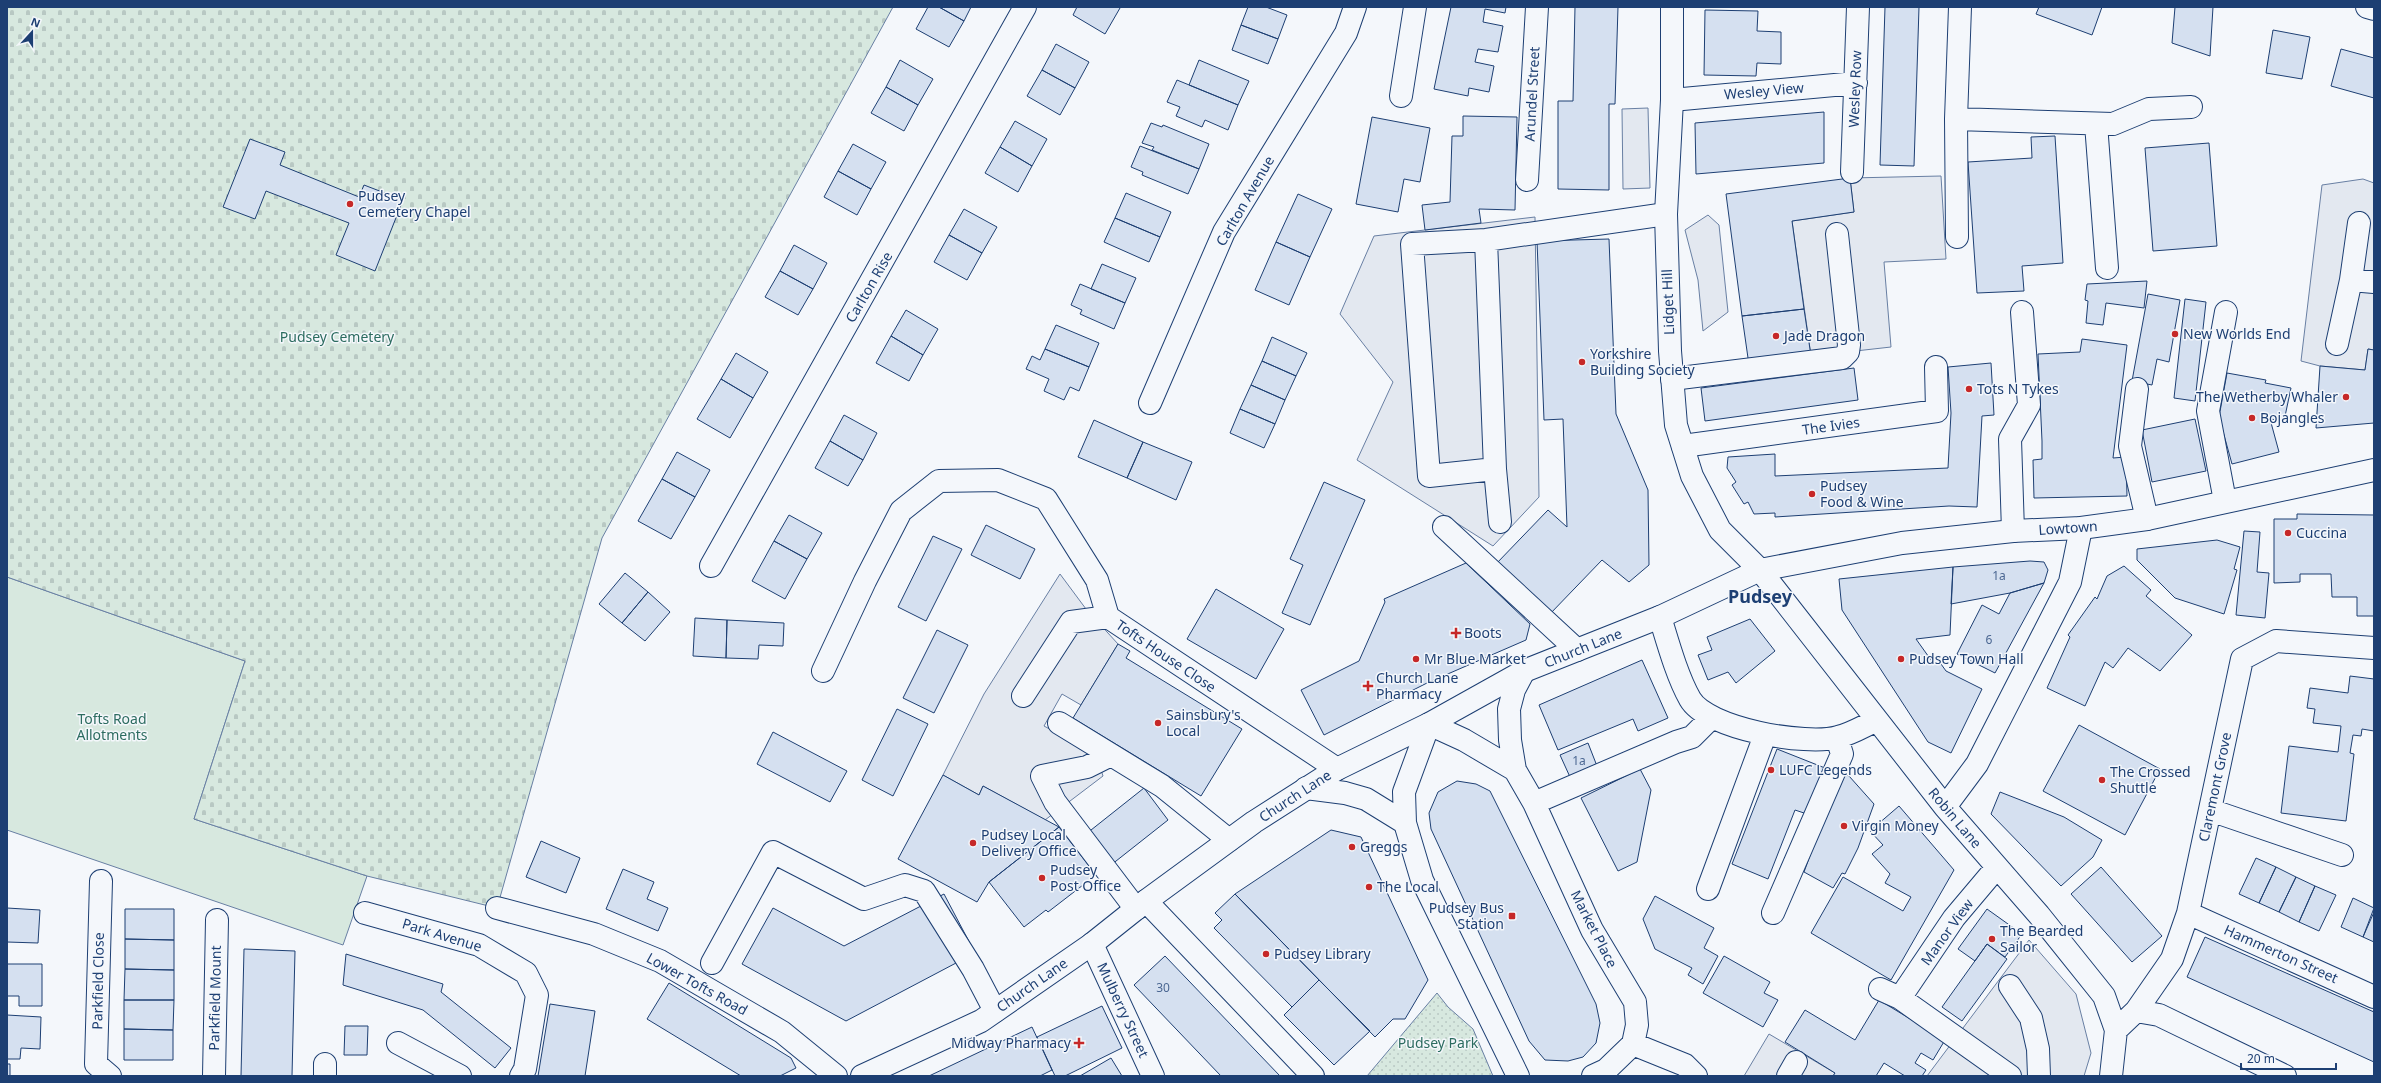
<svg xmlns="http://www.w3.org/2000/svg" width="2381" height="1083" font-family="'Noto Sans',sans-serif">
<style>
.green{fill:#d7e8df;stroke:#687fa3}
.cemetery{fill:url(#cemetery-stones);stroke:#687fa3}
.park{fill:url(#park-dots);stroke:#687fa3}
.parking{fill:#e3e8f0;stroke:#687fa3}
.building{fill:#d5e0f0;stroke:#1d3f73}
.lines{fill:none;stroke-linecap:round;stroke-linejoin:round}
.minor-casing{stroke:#1d3f73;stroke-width:24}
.major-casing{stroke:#1d3f73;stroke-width:24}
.minor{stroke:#f4f7fb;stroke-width:22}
.major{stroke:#f4f7fb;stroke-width:22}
.poi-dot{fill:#c62828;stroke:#f4f7fb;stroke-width:1.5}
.labels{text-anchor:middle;stroke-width:3;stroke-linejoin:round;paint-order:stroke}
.number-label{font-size:12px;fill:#4b6792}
.street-label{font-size:14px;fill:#1d3f73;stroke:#f4f7fb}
.poi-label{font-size:14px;fill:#1d3f73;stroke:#f4f7fb;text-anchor:start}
.park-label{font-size:14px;fill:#2c6c60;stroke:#f4f7fb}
.district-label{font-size:18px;font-weight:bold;fill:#1d3f73;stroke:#f4f7fb}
</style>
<defs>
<pattern id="cemetery-stones" width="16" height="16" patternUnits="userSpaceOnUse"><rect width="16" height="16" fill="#d7e8df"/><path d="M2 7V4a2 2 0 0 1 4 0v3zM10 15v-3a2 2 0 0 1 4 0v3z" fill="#b8c8c3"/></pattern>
<pattern id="park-dots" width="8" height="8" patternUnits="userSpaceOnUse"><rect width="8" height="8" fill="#d7e8df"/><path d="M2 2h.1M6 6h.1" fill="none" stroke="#b8c8c3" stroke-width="1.8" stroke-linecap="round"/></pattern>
</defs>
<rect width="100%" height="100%" fill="#f4f7fb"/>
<path class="green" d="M7 577 245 661 194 819 367 876 343 945 7 830Z"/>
<path class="cemetery" d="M7 7H893L602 538 497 908 367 876 194 819 245 661 7 577Z"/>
<path class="park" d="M1437 993 1448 1007 1473 1029 1493 1076H1367Z"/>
<path class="parking" d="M1648 108 1650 188 1623 189 1622 109Z
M1941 176 1946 259 1884 262 1891 347 1811 356 1792 221 1854 212 1850 178Z
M2363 179 2374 183V350L2368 349 2365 370 2320 366 2301 361 2322 185Z
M1708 215 1719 225 1728 312 1703 331 1698 280 1685 230Z
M1535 217 1539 497 1493 546 1357 460 1393 382 1340 314 1374 236Z
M1060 574 1086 609 1118 644 1081 705 1062 694 1044 726 1096 754 1103 776 1045 820 983 786 979 795 943 775 984 694Z
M2029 940 2076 994 2091 1053 2084 1076H1927Z
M1769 1034 1835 1073 1833 1076H1744Z"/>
<path class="building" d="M928 7H939L964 21 949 47 916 29Z
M939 7H971L964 21Z
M1077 7H1119L1120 8 1105 34 1073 15Z
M1248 7H1266L1287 15 1278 39 1241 25Z
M1451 7H1506L1505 13 1485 9 1483 22 1503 26 1498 52 1478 49 1475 62 1494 66 1489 92 1469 88 1468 96 1434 89Z
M1575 7H1618L1615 104H1609V190L1558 189V101H1573Z
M1885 7H1919L1914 166 1880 165Z
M2039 7H2102L2092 35 2036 14Z
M2175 7H2213L2210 56 2172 43Z
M1705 10 1758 11 1757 31 1781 32V64L1757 63 1756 76 1704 75Z
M1241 25 1278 39 1268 64 1232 50Z
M2273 30 2310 37 2302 79 2266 73Z
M1056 44 1089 62 1075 88 1042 70Z
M2341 49 2374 58V98L2331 86Z
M900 60 933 79 918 105 886 87Z
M1199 60 1249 81 1238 105 1189 85Z
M1042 70 1075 88 1060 115 1027 96Z
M1177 80 1238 105 1228 130 1205 120 1202 127 1176 116 1180 107 1167 102Z
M886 87 918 105 904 131 871 113Z
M1824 112V163L1696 174 1695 123Z
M1463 116 1517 117 1515 210 1479 209 1481 223 1425 230 1422 205 1450 202 1452 136H1463Z
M1372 117 1430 128 1420 182 1404 179 1398 212 1356 204Z
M1015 121 1047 139 1032 166 1000 147Z
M1151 123 1162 127 1163 125 1209 144 1199 169 1152 150 1154 147 1142 143Z
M2055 136 2063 263 2022 266 2024 291 1977 293 1968 162 2032 158 2031 137Z
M250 139 285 152 280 165 359 197 364 185 403 200 375 271 336 255 349 223 266 191 255 219 223 207Z
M2209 143 2217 246 2153 251 2145 148Z
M853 144 886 162 871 189 838 171Z
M1140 146 1199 169 1188 194 1142 175 1143 172 1131 167Z
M1000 147 1032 166 1018 192 985 173Z
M838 171 871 189 857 215 824 197Z
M1850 178 1854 212 1792 221 1804 309 1742 316 1726 194Z
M1126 193 1171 212 1160 237 1115 218Z
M1298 194 1332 209 1310 257 1276 242Z
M964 209 997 227 982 253 949 235Z
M1115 218 1160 237 1149 262 1104 242Z
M949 235 982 253 967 280 934 262Z
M1609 239 1616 414 1648 490 1649 565 1629 582 1602 560 1549 615 1496 564 1548 510 1567 527 1563 419 1544 420 1537 241Z
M1276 242 1310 257 1289 305 1255 290Z
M794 245 827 263 813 289 780 271Z
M1102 264 1136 278 1125 303 1091 289Z
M780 271 813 289 798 315 765 297Z
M2147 281 2144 308 2106 303 2103 325 2086 323 2088 301 2085 300 2087 284Z
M1080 284 1125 303 1114 329 1080 314 1082 310 1071 305Z
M2148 294 2180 300 2169 362 2157 359 2152 385 2132 381Z
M2185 299 2206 302 2195 401 2174 398Z
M1804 309 1811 356 1749 365 1742 316Z
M906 310 938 329 923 355 891 336Z
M1056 325 1099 343 1089 367 1045 349Z
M891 336 923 355 909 381 876 363Z
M1272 337 1307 353 1296 376 1262 361Z
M2082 339 2127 345 2113 458 2126 457 2127 496 2034 498 2033 460 2042 459V441L2038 354 2080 352Z
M1045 349 1089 367 1079 391 1070 387 1064 400 1044 391 1049 379 1026 369 1032 356 1040 360Z
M2368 349 2374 350V423L2316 428 2320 366 2365 370Z
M736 353 768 372 753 398 721 379Z
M1262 361 1296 376 1285 400 1251 385Z
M1991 363 1994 415 1982 416 1977 507 1949 506 1775 517V513L1754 514 1748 502 1744 504 1732 485 1736 482 1727 468 1728 457 1775 454V476L1948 468 1951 413 1948 367Z
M1854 368 1858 400 1705 421 1701 388Z
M2227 373 2266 380 2265 383 2291 388 2284 421 2270 419 2279 452 2232 464 2219 417Z
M721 379 753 398 730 438 697 419Z
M1251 385 1285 400 1275 424 1240 409Z
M1240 409 1275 424 1264 448 1230 433Z
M844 415 877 433 863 460 830 441Z
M2195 419 2206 471 2152 482 2142 430Z
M1094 420 1143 442 1127 478 1078 457Z
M830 441 863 460 848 486 815 468Z
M1143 442 1192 462 1176 500 1127 478Z
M677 452 710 470 695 497 662 479Z
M662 479 695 497 671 539 638 521Z
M1324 482 1365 500 1310 625 1282 613 1303 565 1290 559Z
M2297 514 2374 515V616H2357V597H2332L2331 574H2300V582L2274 583V519H2297Z
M789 515 822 533 807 559 774 541Z
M986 525 1035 549 1020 579 971 555Z
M2244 531 2260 532 2257 572 2269 573 2265 618 2236 615Z
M933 536 962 549 926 621 898 607Z
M2217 540 2240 547 2234 569 2237 570 2224 614 2175 598 2137 560V549Z
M774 541 807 559 785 599 752 581Z
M2030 561 2044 562 2048 570 2044 583 2010 593 1951 604 1953 567Z
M1466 563 1530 624 1526 640 1427 683 1324 735 1301 690 1359 661 1385 602 1384 599Z
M2124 566 2151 590 2146 596 2192 635 2160 671 2128 648 2113 668 2105 662 2085 706 2047 688 2070 637 2068 635 2095 597 2097 599 2107 576Z
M1953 567 1950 635 1916 639 1931 660 1936 657 1946 671 1982 689 1951 753 1928 742 1842 610 1839 579Z
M625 573 648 592 622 623 599 604Z
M2044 583 1995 673 1957 654 1982 605 1999 614 2010 593Z
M1216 589 1284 629 1256 679 1187 639Z
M648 592 670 612 645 641 622 623Z
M695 618 727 620 726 658 693 656Z
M1750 619 1775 651 1736 683 1728 672 1708 680 1698 655 1712 650 1707 637Z
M727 620 784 623 783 646 759 645 758 659 726 658Z
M937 630 968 645 934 713 903 698Z
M1118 644 1130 651 1126 658 1242 729 1201 796 1073 718Z
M1642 660 1668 718 1638 731 1633 719 1558 750 1539 705Z
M2350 676 2374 679V731L2362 729 2361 736 2353 735 2350 753 2354 754 2346 821 2281 813 2289 746 2338 752 2341 726 2313 723 2315 709 2307 708 2310 688 2348 693Z
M897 709 928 724 893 796 862 780Z
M2079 725 2160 769 2125 835 2043 791Z
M773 732 847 771 830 802 757 764Z
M1588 743 1597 766 1570 777 1560 755Z
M1777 749 1825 768 1807 814 1795 810 1768 879 1732 864Z
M1640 769 1651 790 1637 862 1618 871 1581 798Z
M1840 773 1849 776 1874 804 1858 848 1845 874 1842 873 1833 888 1804 872Z
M943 775 979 795 983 786 1059 827 989 882 977 902 898 859Z
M1457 781 1476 784 1490 791 1596 1004 1600 1023 1596 1043 1583 1057 1568 1061 1545 1060 1529 1041 1431 829 1429 813 1438 792Z
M1144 788 1168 820 1111 865 1086 834Z
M2000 792 2064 817 2102 840 2093 857 2061 886 1991 814Z
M1899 806 1954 870 1891 980 1811 933 1843 877 1903 911 1911 897 1885 883 1890 874 1872 854 1883 845 1870 831Z
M1059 827 1096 875 1048 912 1046 910 1024 927 989 882Z
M1331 830 1361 837 1428 980 1405 1019H1393L1375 1037 1235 894Z
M541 841 580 858 566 893 526 877Z
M2256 858 2276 867 2259 903 2239 894Z
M2101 867 2162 936 2132 962 2071 894Z
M2276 867 2296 877 2279 912 2259 903Z
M623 869 654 882 647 899 668 908 658 931 606 909Z
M2296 877 2315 886 2299 922 2279 912Z
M2315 886 2336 895 2319 931 2299 922Z
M944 894 975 953 846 1021 742 964 773 908 844 946Z
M1235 894 1319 980 1292 1007 1214 928 1222 920 1215 913Z
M1655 896 1714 928 1704 948 1718 956 1703 984 1688 975 1692 968 1655 949 1643 919Z
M2353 898 2374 908 2363 937 2341 927Z
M7 908 40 910 38 943 7 942Z
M125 909H174V940L125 939Z
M1987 909 2022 934 2005 957 1987 944 1975 961 1958 949Z
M2374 912V942L2363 937Z
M2205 937 2374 1012V1062L2187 977Z
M125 939 174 940V970L125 969Z
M1987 944 2007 959 1962 1021 1942 1007Z
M244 949 295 951 292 1076H241Z
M346 954 443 984 441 992 511 1048 495 1068 423 1010 343 985Z
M1165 956 1280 1076H1221L1134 985Z
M1724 956 1770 982 1764 993 1778 1000 1763 1027 1703 993Z
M7 964H42V1006H19V996H7Z
M125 969 174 970V1000H124Z
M1319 980 1370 1031 1334 1065 1284 1015Z
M669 983 791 1058 796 1068 780 1076H741L647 1019Z
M124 1000H174L173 1030 124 1029Z
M1879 1000 1945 1040 1933 1060 1921 1053 1915 1063 1926 1070 1922 1076H1905L1884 1063 1876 1076H1833L1835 1073 1785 1042 1805 1010 1855 1040Z
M550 1004 595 1011 585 1076H538Z
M1102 1006 1122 1048 1065 1076H1055L1037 1037Z
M7 1015 41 1017 40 1049 21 1048 20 1059H7Z
M345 1026H368L367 1055H344Z
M1032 1027 1052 1070 1040 1076H929Z
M124 1029 173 1030V1060H124Z
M1111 1058 1122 1076H1080Z
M7 1064H10V1076H7Z"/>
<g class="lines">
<defs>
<path id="minor" d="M2367 7 2374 9
M1401 96 1415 7
M1672 100 1856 83
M1956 119 2113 124 2149 109 2191 107
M2096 124 2107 268
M1852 172 1858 7
M1527 180 1537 7
M1957 237 1956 119 1960 7
M1486 240 1495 469 1429 476 1412 244 1486 240 1666 214
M2351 280 2374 282
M2337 344 2351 280 2359 223
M1672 379 1842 358 1848 352 1849 345 1837 234
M2137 389 2130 446 2147 519
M1150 403 1224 232 1346 33 1355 7
M1683 446 1937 411 1936 367
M1495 469 1500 522
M2225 501 2208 411 2226 312
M1444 527 1577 650
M2013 531 2010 439 2029 405 2022 312
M711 566 1025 7
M1760 570 1945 807 2039 915 2104 996 2116 1030 2111 1076
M1660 617C1668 643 1677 676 1690 699 1707 729 1807 746 1838 737 1851 734 1864 726 1877 720
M823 671 865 581 901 511 939 481 998 480 1046 499 1097 580 1108 617 1337 769
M1524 671 1514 690 1509 709 1510 740 1515 770 1534 803 1592 930 1635 1002 1637 1025 1633 1044 1606 1070 1593 1076
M1023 696 1071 622 1108 617
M1059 723 1162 786 1229 840
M1111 755 1087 767 1042 776 1055 802 1136 909
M1515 770 1464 740 1429 724 1404 792 1405 823 1422 880 1518 1076
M1306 788 1345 793 1366 799 1405 823
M1534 803 1676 742 1692 737 1712 717
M1945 807 1977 764 2070 582 2081 528
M2210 810 2342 855
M1997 867 1954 918 1900 998 2010 1076
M101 881 96 1064 110 1076
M1708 889 1765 735
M1146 901 1313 1076
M497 908 594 934 660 961 782 1032 836 1076
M365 913 479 945 526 973 537 995 525 1069 521 1076
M1773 913 1842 754 1837 738
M2188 913 2374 997
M1092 944 1153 1076
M712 963 773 852 864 899 905 885 924 891 973 969 995 1011
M2010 986 2031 1018 2038 1049 2039 1076
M1880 989 1900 998
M2136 1011 2159 1015 2285 1076
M2116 1030 2136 1011 2172 959 2188 913 2242 659 2276 641 2374 648
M398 1043 460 1076
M1633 1044 1685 1065 1696 1076
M325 1064V1076
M214 1076 217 920
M1788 1076 1796 1062"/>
<path id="major" d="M1672 7V100L1666 214 1670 351 1676 425 1692 476 1720 530 1760 570
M862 1076 981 1021 1092 944 1146 901 1254 822 1337 769 1429 724 1524 671 1660 617 1760 570 1902 543 2013 531 2081 528 2147 519 2374 470"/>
</defs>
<use href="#minor" class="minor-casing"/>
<use href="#major" class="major-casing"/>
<use href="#minor" class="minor"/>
<use href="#major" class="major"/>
</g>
<g class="poi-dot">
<circle cx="350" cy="204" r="4"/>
<circle cx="2175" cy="334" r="4"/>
<circle cx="1776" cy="336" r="4"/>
<circle cx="1582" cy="362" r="4"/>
<circle cx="1969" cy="389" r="4"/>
<circle cx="2346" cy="397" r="4"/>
<circle cx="2252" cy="418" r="4"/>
<circle cx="1812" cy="494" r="4"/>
<circle cx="2288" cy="533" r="4"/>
<path d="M1454 627h4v4h4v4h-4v4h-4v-4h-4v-4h4z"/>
<circle cx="1416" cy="659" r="4"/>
<circle cx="1901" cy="659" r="4"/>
<path d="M1366 680h4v4h4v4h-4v4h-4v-4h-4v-4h4z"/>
<circle cx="1158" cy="723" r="4"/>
<circle cx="1771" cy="770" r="4"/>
<circle cx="2102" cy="780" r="4"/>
<circle cx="1844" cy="826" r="4"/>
<circle cx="973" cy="843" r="4"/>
<circle cx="1352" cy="847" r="4"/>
<circle cx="1042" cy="878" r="4"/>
<circle cx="1369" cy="887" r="4"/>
<rect x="1508" y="912" width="8" height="8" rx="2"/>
<circle cx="1992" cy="939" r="4"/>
<circle cx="1266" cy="954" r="4"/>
<path d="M1077 1037h4v4h4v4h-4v4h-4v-4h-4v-4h4z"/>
</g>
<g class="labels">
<g class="number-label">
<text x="1999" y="580">1a</text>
<text x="1989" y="644">6</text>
<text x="1579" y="765">1a</text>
<text x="1163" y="992">30</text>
</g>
<g class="street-label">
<text transform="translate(1855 89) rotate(-88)" y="5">Wesley Row</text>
<text transform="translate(1764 91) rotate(-5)" y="5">Wesley View</text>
<text transform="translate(1532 94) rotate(-87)" y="5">Arundel Street</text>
<text transform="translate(1245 201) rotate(-60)" y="5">Carlton Avenue</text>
<text transform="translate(869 287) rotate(-60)" y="5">Carlton Rise</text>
<text transform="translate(1668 302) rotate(-92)" y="5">Lidget Hill</text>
<text transform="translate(1831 426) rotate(-8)" y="5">The Ivies</text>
<text transform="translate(2068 528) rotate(-4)" y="5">Lowtown</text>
<text transform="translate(1583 648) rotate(-22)" y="5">Church Lane</text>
<text transform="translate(1166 656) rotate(34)" y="5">Tofts House Close</text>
<text transform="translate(2215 787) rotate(-78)" y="5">Claremont Grove</text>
<text transform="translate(1295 796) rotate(-33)" y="5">Church Lane</text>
<text transform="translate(1955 818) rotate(50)" y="5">Robin Lane</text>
<text transform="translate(1594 929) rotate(63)" y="5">Market Place</text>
<text transform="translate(1947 932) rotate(-54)" y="5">Manor View</text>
<text transform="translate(442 935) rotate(17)" y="5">Park Avenue</text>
<text transform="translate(2281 954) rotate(24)" y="5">Hammerton Street</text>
<text transform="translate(98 981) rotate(-89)" y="5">Parkfield Close</text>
<text transform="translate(697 984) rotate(29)" y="5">Lower Tofts Road</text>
<text transform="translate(1032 985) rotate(-35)" y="5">Church Lane</text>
<text transform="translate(215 998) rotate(-89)" y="5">Parkfield Mount</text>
<text transform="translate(1123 1010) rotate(65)" y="5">Mulberry Street</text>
</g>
<g class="poi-label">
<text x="358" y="201">Pudsey<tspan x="358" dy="16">Cemetery Chapel</tspan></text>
<text x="2183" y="339">New Worlds End</text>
<text x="1784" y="341">Jade Dragon</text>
<text x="1590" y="359">Yorkshire<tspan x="1590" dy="16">Building Society</tspan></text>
<text x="1977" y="394">Tots N Tykes</text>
<text x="2338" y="402" text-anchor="end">The Wetherby Whaler</text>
<text x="2260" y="423">Bojangles</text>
<text x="1820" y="491">Pudsey<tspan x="1820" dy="16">Food &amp; Wine</tspan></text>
<text x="2296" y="538">Cuccina</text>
<text x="1464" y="638">Boots</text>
<text x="1424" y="664">Mr Blue Market</text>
<text x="1909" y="664">Pudsey Town Hall</text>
<text x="1376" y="683">Church Lane<tspan x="1376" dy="16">Pharmacy</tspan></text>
<text x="1166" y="720">Sainsbury's<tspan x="1166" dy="16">Local</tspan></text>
<text x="1779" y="775">LUFC Legends</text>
<text x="2110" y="777">The Crossed<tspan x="2110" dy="16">Shuttle</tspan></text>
<text x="1852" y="831">Virgin Money</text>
<text x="981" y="840">Pudsey Local<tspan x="981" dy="16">Delivery Office</tspan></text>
<text x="1360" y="852">Greggs</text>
<text x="1050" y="875">Pudsey<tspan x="1050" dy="16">Post Office</tspan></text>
<text x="1377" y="892">The Local</text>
<text x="1504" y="913" text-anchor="end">Pudsey Bus<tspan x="1504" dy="16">Station</tspan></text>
<text x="2000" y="936">The Bearded<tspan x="2000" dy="16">Sailor</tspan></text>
<text x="1274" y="959">Pudsey Library</text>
<text x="1071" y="1048" text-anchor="end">Midway Pharmacy</text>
</g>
<g class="park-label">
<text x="337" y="342">Pudsey Cemetery</text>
<text x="112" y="724">Tofts Road<tspan x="112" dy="16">Allotments</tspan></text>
<text x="1438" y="1048">Pudsey Park</text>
</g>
<g class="district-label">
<text x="1760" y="603">Pudsey</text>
</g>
</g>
<rect width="2381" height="1083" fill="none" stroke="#1d3f73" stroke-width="16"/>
<g transform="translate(32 32) rotate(21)" stroke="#f4f7fb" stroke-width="3" paint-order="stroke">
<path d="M0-3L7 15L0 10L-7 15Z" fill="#1d3f73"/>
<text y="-6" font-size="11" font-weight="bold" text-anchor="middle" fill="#1d3f73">N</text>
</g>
<path d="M2241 1063v6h95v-6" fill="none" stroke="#1d3f73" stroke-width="2"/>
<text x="2247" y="1063" font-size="12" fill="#1d3f73" stroke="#f4f7fb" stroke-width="3" paint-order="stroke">20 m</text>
</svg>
